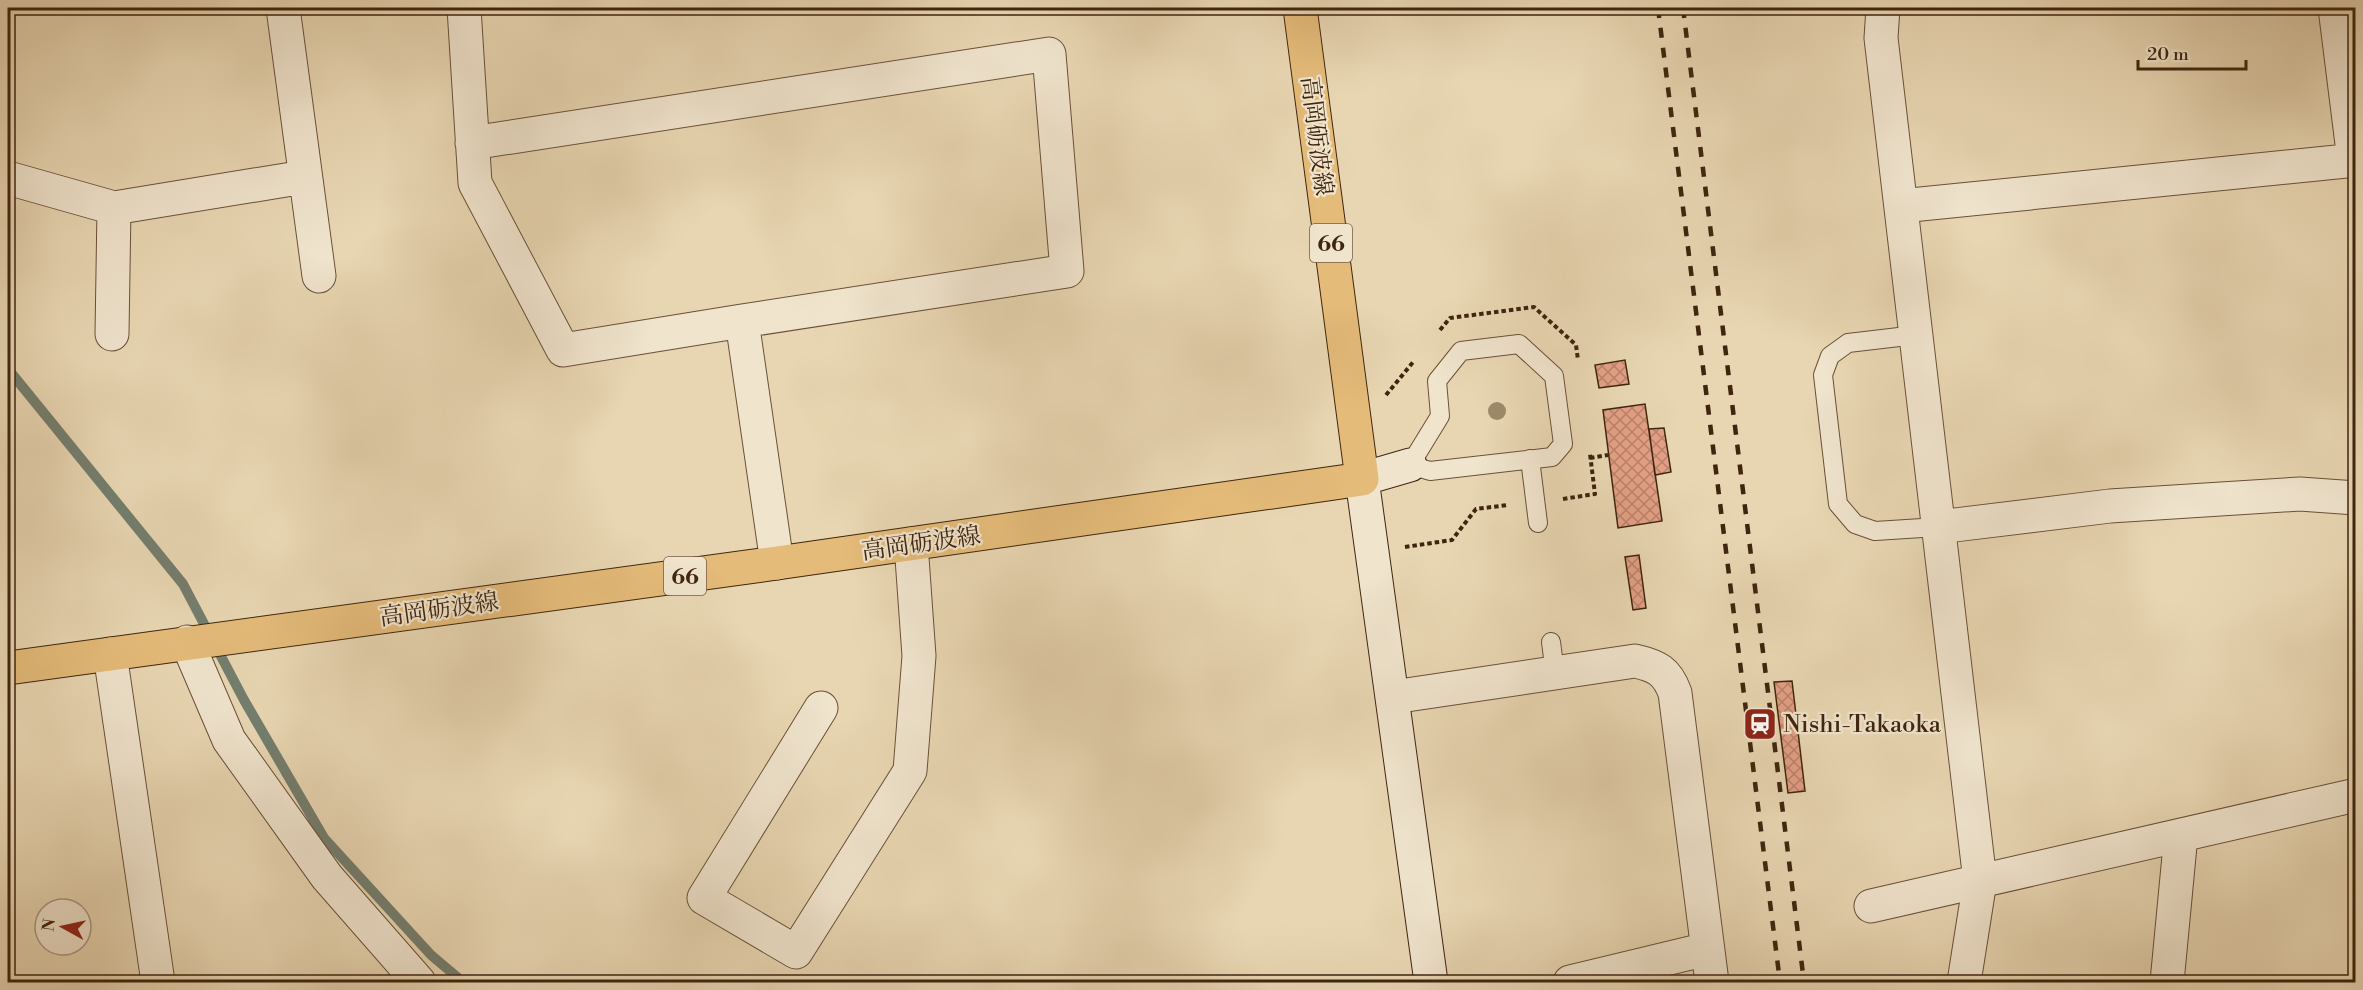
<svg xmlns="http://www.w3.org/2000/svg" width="2363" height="990" font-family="'Libre Bodoni','Noto Serif JP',serif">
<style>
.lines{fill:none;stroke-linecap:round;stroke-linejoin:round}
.stream{stroke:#747e6e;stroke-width:10}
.building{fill:url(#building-cross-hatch);stroke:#3f250f;stroke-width:1.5}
.lane-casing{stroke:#695138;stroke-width:20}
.street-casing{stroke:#695138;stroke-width:35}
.secondary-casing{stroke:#3f250f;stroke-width:35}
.primary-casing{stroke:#3f250f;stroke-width:35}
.path{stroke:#3f250f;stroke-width:4;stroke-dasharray:4.5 3;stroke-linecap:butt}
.lane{stroke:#f0e4cd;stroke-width:18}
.street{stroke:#f0e4cd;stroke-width:33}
.secondary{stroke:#f0e4cd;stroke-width:33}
.primary{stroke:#e4bb79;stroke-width:33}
.rail{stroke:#3f250f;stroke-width:4.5;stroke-dasharray:10 10;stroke-linecap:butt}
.tree{fill:#9c8a69}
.labels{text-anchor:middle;stroke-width:4.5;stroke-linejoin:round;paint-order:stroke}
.shield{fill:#f0e4cd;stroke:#745e48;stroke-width:1.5}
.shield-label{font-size:22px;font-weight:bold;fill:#3f250f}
.street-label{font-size:24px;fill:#3f250f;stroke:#f0e4cd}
.poi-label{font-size:24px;fill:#3f250f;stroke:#f0e4cd;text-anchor:start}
</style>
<defs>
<pattern id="building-cross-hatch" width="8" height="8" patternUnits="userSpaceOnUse" patternTransform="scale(1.5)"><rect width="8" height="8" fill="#e4a086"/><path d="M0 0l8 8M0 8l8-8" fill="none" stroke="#ba826c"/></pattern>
</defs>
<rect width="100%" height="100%" fill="#e8d6b2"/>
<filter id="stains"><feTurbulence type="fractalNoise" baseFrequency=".00333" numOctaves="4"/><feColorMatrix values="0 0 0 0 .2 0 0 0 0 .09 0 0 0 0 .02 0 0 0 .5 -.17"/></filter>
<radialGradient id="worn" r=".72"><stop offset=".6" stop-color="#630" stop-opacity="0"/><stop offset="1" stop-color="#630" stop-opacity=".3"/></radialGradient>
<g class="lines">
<path class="stream" d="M8 369 183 584 244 700 324 838 431 955 463 982"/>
</g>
<path class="building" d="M1625 360 1629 384 1599 388 1595 365Z
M1645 404 1662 521 1618 528 1603 410Z
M1664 428 1671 472 1655 475 1649 429Z
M1639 555 1646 608 1633 610 1625 557Z
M1792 681 1805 791 1788 793 1774 682Z"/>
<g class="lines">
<defs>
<path id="lane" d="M1916 335 1848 343 1830 356 1823 375 1838 504 1855 524 1875 531 1938 527
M1519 344 1554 376 1563 444 1552 457 1430 471 1410 465 1440 416 1437 381 1461 351Z
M1530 459 1538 523
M1551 642 1555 673"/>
<path id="street" d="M283 8 319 276
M464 8 475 183 563 350 742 321 777 563
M1883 8 1881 38 1980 881 1964 982
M2335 8 2354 160
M472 143 1049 54 1067 271 742 321
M8 178 114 208 304 177
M1901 206 2356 160
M112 334 114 208
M1938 527 2110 506 2300 494 2356 498
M187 642 229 740 327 877 419 982
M110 654 158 982
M1393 697 1635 661C1657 666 1667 671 1675 693L1712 982
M821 708 704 898 796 952 910 771 919 656 911 544
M1871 906 2356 795
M1570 982 1707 949
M2167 982 2181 835"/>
<path id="secondary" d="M1410 465 1362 479 1431 982"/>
<path id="primary" d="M8 668 777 563 1362 479 1300 8"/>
</defs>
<use href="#lane" class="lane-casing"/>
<use href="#street" class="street-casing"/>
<use href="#secondary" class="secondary-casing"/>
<use href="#primary" class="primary-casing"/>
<path class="path" d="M1440 330 1450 318 1534 307 1576 345 1578 360
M1386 395 1414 361
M1590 458 1608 455
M1563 499 1595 494 1590 454
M1405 547 1452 540 1476 509 1508 505"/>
<use href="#lane" class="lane"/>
<use href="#street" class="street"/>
<use href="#secondary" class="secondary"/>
<use href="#primary" class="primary"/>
<path class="rail" d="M1658 8 1780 982
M1683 8 1804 982"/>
</g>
<circle class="tree" cx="1497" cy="411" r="9"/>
<defs>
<symbol id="station-square" viewBox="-11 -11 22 22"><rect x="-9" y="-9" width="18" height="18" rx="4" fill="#8f2418" stroke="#f0e4cd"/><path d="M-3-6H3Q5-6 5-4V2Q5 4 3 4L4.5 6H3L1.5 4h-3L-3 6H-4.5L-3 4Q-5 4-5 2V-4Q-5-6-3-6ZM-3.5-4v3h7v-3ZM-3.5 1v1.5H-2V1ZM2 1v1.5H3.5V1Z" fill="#fff"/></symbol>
</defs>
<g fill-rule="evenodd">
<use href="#station-square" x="1741" y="705" width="38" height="38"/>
</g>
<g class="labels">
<g class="shield">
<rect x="1310" y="224" width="42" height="38" rx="4.5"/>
<rect x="664" y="557" width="42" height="38" rx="4.5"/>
</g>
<g class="shield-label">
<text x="1331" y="251">66</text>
<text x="685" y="584">66</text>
</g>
<g class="street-label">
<text transform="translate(1317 136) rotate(83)" y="8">高岡砺波線</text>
<text transform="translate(921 543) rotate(-8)" y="8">高岡砺波線</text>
<text transform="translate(439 609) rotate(-8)" y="8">高岡砺波線</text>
</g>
<g class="poi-label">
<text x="1783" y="732">Nishi-Takaoka</text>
</g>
</g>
<rect width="2363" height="990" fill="none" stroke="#e8d6b2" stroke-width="30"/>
<rect x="9" y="9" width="2345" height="972" fill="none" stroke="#3f250f" stroke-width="3"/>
<rect x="15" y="15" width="2333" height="960" fill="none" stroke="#3f250f" stroke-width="1.5"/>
<g transform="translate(63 927) rotate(278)"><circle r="28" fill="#f0e4cd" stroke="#a99881" stroke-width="1.5"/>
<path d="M0-4.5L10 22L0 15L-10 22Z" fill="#8f2418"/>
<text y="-9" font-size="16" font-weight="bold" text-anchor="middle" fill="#3f250f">N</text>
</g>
<path d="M2138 60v9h108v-9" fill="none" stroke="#3f250f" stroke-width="3"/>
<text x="2147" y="60" font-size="18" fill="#3f250f" stroke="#f0e4cd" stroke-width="4.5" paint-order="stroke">20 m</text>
<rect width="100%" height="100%" filter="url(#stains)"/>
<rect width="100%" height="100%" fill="url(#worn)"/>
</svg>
